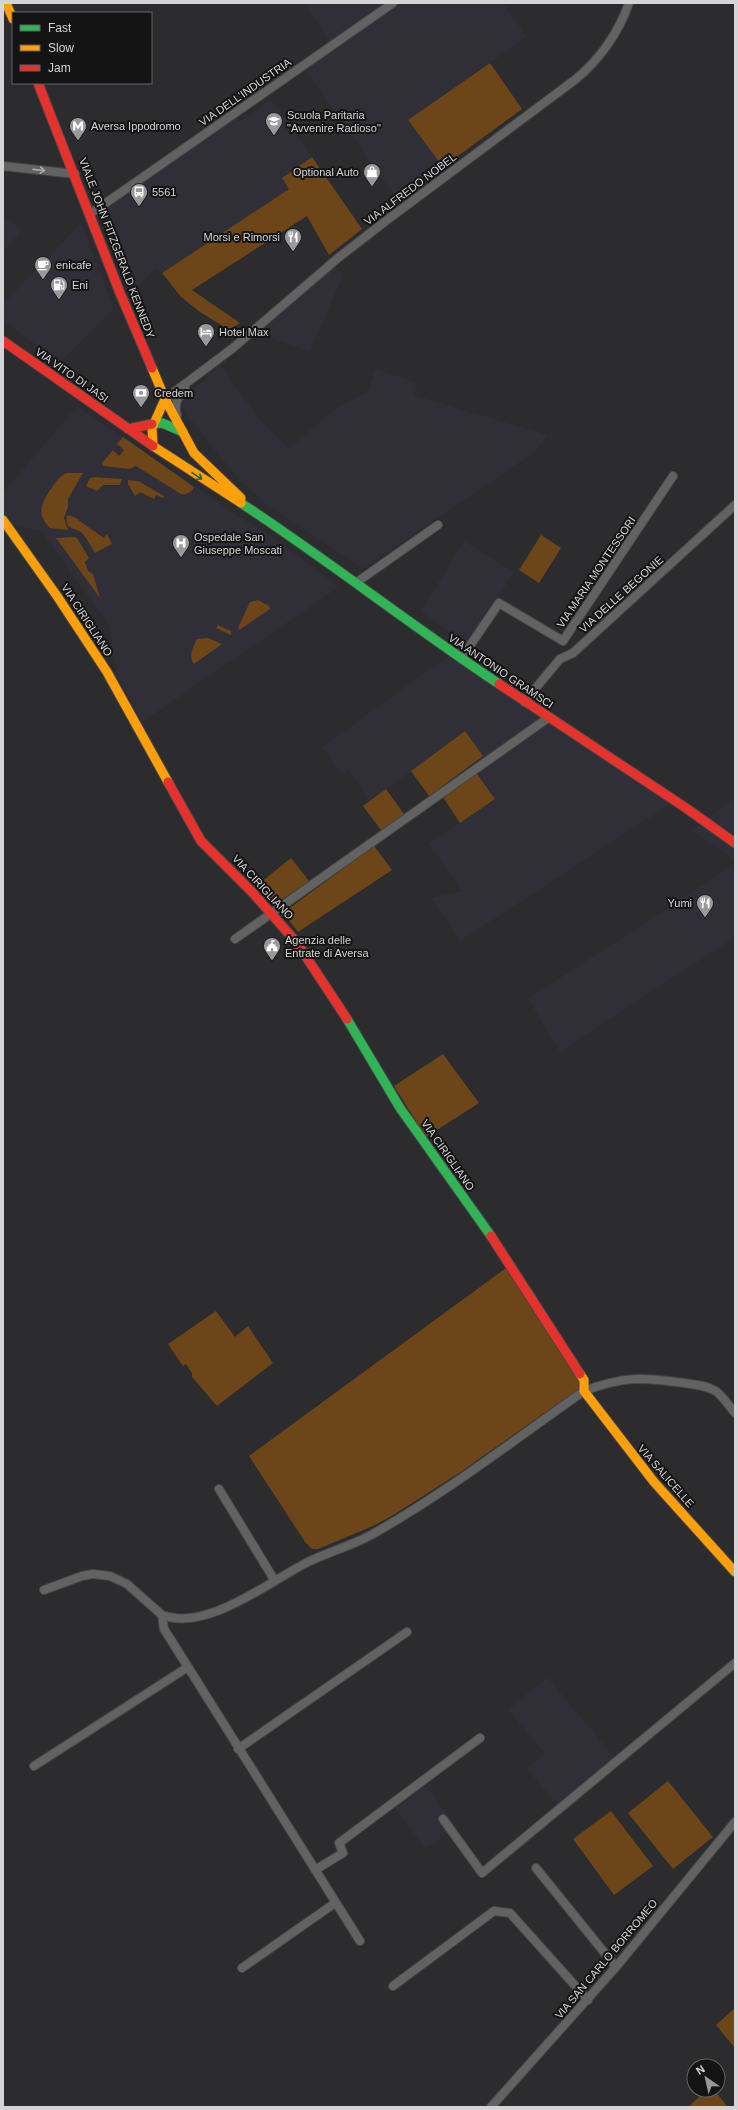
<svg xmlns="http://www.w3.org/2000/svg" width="738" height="2110" font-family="Helvetica,sans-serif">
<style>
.built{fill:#302f38}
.green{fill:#6c4518}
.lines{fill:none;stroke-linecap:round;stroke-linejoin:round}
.street-casing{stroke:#474749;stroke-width:10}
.fast-casing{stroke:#474749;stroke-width:11}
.slow-casing{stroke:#474749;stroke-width:11}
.jam-casing{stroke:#474749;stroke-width:11}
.street{stroke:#626263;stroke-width:8}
.fast{stroke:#30b455;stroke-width:9}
.slow{stroke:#ff9f0a;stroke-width:9}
.jam{stroke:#e5322d;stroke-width:9}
.oneway{stroke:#acacae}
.oneway2{stroke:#226435}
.labels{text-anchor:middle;stroke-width:4;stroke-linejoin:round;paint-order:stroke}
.street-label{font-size:11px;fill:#d4d4d6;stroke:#141415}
.poi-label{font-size:11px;fill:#d4d4d6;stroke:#141415;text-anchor:start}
</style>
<rect width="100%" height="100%" fill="#2c2c2e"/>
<path class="built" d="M303 3H503L527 37 408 120 447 172 402 206 299 62 330 40Z
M271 99 312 157 282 178 289 189 162 273 157 268 132 291 97 203 229 111 239 122Z
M3 217 22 230 3 252Z
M81 223 114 309 60 362 3 321V304Z
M334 265 343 276 310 351 255 333Z
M220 365 261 421 289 449 332 411 368 391 375 369 417 383 414 395 548 435 536 451 363 569 265 503 241 481 207 441 178 403Z
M77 406 241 518 277 540 339 587 142 722 115 672 119 669 114 661 110 626 41 531 11 524 3 512V493Z
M464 541 514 572 468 646 421 611Z
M450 655 672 803 460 941 431 898 462 891 429 844 495 799 471 765 483 756 465 732 370 801 349 771 343 775 322 747Z
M735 797V860L692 831Z
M735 864V937L560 1052 528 999Z
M547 1677 620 1764 563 1811 527 1769 545 1753 508 1710Z
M424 1784 456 1826 426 1849 393 1806Z"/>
<path class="green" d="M490 63 522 109 443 167 408 120Z
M312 157 362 229 329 255 307 216 192 290 240 323 229 330 200 312 181 297 162 273 289 189 282 178Z
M123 437 194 487C192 492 187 495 181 494L136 466 130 469 103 466 102 463 113 450 119 456 124 450 117 444Z
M66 473H83L68 499V507L64 518 68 530 50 528C36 515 41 502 51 489 55 483 59 477 66 473Z
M94 477 122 479 120 485H103L97 491 86 486 90 478Z
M128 480 138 481 164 496 163 498 156 495 154 499 140 492 135 496 128 484Z
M67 515 74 517 104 538 107 534 112 544 95 553C91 547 88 540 83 534 76 526 64 532 67 515Z
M541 535 561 548 539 583 519 570Z
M74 537 77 538 89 558 85 562 88 571 93 574 100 598 56 538Z
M258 600 269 606 270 609 239 630 238 628 250 602Z
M218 625 231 631V635L216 628Z
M208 638 222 644 194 664C188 656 193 647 197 639Z
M465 731 483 756 429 796 411 771Z
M477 774 495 799 460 823 443 797Z
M386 789 404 814 381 830 363 806Z
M374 846 392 870 298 932 283 913Z
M291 858 309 881 274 905 255 887Z
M443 1054 479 1103 426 1137 394 1086Z
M506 1268 580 1379V1388L459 1473 395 1514 373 1526 318 1549H312L305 1542 249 1456Z
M216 1311 235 1337 248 1326 273 1363 217 1406 192 1377V1373L186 1364 183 1366 168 1344Z
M668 1781 713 1837 673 1869 628 1813Z
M611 1811 653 1866 614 1895 573 1839Z
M735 2008V2048L716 2025Z
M707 2090H714L728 2107H688Z"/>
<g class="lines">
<defs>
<path id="street" d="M3 166 75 174
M90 214 393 3
M165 399 233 348 338 258 387 220 576 79C601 58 618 34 629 3
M177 415C173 403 179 397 185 388
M357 582 438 525
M461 659 499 603 563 641 673 476
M524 702 560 659 573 653 735 505
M235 939 548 718
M219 1489 275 1581
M44 1590 82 1576 93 1574 110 1576 127 1584 162 1615 164 1629 188 1667 360 1941
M162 1615C207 1632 268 1582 308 1562 328 1552 351 1546 371 1535 446 1493 514 1440 584 1391 624 1376 642 1377 684 1383 695 1385 708 1385 717 1392 724 1398 729 1406 735 1413
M238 1749 407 1632
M34 1766 188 1667
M443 1819 482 1873 735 1663
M536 1868 616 1967
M315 1870 343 1853 339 1843 480 1738
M242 1968 335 1903
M393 1986 494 1911 510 1913 588 2000
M491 2107 616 1967 735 1822"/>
<path id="fast" d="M152 424 162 423 183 432
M241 503C329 561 412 626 499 684
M347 1019 400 1108 491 1236"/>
<path id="slow" d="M6 3 13 19
M152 368 165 399 194 453 241 498
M165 399 152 428 153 446 241 503
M3 520 57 596 107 672 168 782
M580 1374 584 1380V1391L654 1482 735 1572"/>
<path id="jam" d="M38 83 120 293 152 368
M3 341 153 446
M128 429 152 424
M499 684 686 808 735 843
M168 782 201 841 252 892 297 943 347 1019
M491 1236 580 1374"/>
</defs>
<use href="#street" class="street-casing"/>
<use href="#fast" class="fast-casing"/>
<use href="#slow" class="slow-casing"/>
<use href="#jam" class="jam-casing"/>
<use href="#street" class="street"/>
<use href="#fast" class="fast"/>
<use href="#slow" class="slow"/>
<use href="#jam" class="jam"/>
</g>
<defs><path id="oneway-shaft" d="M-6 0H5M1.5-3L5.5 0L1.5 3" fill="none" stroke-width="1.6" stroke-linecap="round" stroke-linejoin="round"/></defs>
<use class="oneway" href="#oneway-shaft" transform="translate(39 170) rotate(6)"/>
<use class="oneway2" href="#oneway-shaft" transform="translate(197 476) rotate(34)"/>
<defs>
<symbol id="school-pin" viewBox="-11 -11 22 30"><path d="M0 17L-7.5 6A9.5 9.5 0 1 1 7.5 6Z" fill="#99999b" stroke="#141415"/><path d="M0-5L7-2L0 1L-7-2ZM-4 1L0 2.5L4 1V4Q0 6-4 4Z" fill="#fff"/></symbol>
<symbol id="metro-pin" viewBox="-11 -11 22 30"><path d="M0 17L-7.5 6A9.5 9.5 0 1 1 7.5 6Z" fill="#99999b" stroke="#141415"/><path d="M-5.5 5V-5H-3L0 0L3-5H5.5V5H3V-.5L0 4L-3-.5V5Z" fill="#fff"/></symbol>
<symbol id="shop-pin" viewBox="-11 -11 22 30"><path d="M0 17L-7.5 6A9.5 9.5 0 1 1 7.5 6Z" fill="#99999b" stroke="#141415"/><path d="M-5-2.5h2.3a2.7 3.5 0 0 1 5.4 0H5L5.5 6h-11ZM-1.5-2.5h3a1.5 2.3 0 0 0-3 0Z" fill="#fff"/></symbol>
<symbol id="bus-pin" viewBox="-11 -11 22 30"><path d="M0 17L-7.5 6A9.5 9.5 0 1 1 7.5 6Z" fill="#99999b" stroke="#141415"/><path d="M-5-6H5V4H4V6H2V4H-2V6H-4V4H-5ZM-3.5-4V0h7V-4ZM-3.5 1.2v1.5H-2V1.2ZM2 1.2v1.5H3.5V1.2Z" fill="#fff"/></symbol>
<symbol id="restaurant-pin" viewBox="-11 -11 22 30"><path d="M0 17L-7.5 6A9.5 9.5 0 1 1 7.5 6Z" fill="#99999b" stroke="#141415"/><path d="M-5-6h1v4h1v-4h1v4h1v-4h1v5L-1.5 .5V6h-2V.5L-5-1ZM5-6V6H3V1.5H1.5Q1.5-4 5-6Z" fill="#fff"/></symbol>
<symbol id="cafe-pin" viewBox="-11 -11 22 30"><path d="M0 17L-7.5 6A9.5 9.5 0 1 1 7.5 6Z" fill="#99999b" stroke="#141415"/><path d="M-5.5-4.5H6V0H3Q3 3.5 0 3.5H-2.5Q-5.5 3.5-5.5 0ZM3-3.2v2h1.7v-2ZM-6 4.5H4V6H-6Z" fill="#fff"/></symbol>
<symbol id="fuel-pin" viewBox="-11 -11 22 30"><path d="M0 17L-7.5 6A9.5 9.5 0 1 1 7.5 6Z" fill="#99999b" stroke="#141415"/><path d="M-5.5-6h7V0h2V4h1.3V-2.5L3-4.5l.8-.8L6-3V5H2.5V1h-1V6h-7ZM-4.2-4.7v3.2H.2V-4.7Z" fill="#fff"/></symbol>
<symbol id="hotel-pin" viewBox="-11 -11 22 30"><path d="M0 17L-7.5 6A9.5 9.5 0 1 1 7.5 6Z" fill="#99999b" stroke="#141415"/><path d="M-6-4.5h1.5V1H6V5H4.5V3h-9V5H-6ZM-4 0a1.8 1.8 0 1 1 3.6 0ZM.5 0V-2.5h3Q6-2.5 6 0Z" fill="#fff"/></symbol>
<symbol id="bank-pin" viewBox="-11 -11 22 30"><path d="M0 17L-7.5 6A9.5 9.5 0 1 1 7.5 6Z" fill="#99999b" stroke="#141415"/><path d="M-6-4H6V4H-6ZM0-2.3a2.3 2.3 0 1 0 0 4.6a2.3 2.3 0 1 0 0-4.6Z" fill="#fff"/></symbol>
<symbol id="hospital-pin" viewBox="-11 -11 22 30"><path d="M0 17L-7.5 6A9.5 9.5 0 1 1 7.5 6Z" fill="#99999b" stroke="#141415"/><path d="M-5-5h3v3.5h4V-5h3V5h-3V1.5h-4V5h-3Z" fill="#fff"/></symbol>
<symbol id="civic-pin" viewBox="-11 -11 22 30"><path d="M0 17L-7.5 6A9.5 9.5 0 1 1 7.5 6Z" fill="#99999b" stroke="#141415"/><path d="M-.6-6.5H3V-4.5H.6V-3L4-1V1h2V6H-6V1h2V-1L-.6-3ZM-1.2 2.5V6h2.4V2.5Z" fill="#fff"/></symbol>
</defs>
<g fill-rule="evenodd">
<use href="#school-pin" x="264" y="111" width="20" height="27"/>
<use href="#metro-pin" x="68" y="116" width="20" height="27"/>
<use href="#shop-pin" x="362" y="162" width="20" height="27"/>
<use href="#bus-pin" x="129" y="182" width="20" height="27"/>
<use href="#restaurant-pin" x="283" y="227" width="20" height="27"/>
<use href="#cafe-pin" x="33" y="255" width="20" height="27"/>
<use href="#fuel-pin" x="49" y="275" width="20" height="27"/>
<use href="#hotel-pin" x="196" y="322" width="20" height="27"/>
<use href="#bank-pin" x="131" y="383" width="20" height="27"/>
<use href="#hospital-pin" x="171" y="533" width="20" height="27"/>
<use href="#restaurant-pin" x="695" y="893" width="20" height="27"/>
<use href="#civic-pin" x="262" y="936" width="20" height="27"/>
</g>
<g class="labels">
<g class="street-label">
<text transform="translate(245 92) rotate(-35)" y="4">VIA DELL'INDUSTRIA</text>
<text transform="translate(410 189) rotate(-37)" y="4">VIA ALFREDO NOBEL</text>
<text transform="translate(117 248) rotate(69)" y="4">VIALE JOHN FITZGERALD KENNEDY</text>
<text transform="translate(72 375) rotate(35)" y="4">VIA VITO DI JASI</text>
<text transform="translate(596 572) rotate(-56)" y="4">VIA MARIA MONTESSORI</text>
<text transform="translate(621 594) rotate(-42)" y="4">VIA DELLE BEGONIE</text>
<text transform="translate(87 620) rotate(57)" y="4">VIA CIRIGLIANO</text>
<text transform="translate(501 671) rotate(34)" y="4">VIA ANTONIO GRAMSCI</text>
<text transform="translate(263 887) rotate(47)" y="4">VIA CIRIGLIANO</text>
<text transform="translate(448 1155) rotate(55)" y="4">VIA CIRIGLIANO</text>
<text transform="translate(666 1476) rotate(49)" y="4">VIA SALICELLE</text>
<text transform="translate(606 1959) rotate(-50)" y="4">VIA SAN CARLO BORROMEO</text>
</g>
<g class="poi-label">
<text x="287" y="119">Scuola Paritaria<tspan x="287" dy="13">"Avvenire Radioso"</tspan></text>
<text x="91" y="130">Aversa Ippodromo</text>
<text x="359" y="176" text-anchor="end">Optional Auto</text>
<text x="152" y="196">5561</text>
<text x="280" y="241" text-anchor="end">Morsi e Rimorsi</text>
<text x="56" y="269">enicafe</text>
<text x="72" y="289">Eni</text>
<text x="219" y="336">Hotel Max</text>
<text x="154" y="397">Credem</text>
<text x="194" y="541">Ospedale San<tspan x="194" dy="13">Giuseppe Moscati</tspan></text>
<text x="692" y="907" text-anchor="end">Yumi</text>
<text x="285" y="944">Agenzia delle<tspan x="285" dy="13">Entrate di Aversa</tspan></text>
</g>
</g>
<rect width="738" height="2110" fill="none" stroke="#d4d4d6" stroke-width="8"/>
<rect x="12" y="12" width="140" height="72" fill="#141415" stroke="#616162"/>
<rect x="20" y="25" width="20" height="6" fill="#30b455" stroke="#616162"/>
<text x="48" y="32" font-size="12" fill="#d4d4d6">Fast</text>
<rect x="20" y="45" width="20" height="6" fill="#ff9f0a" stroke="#616162"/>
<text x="48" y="52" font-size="12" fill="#d4d4d6">Slow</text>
<rect x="20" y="65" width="20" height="6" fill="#e5322d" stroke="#616162"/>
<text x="48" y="72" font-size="12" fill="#d4d4d6">Jam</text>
<g transform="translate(706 2078) rotate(326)"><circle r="19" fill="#141415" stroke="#616162"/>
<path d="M0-3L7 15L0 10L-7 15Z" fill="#99999b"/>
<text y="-6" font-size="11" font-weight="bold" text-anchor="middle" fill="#d4d4d6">N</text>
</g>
</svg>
